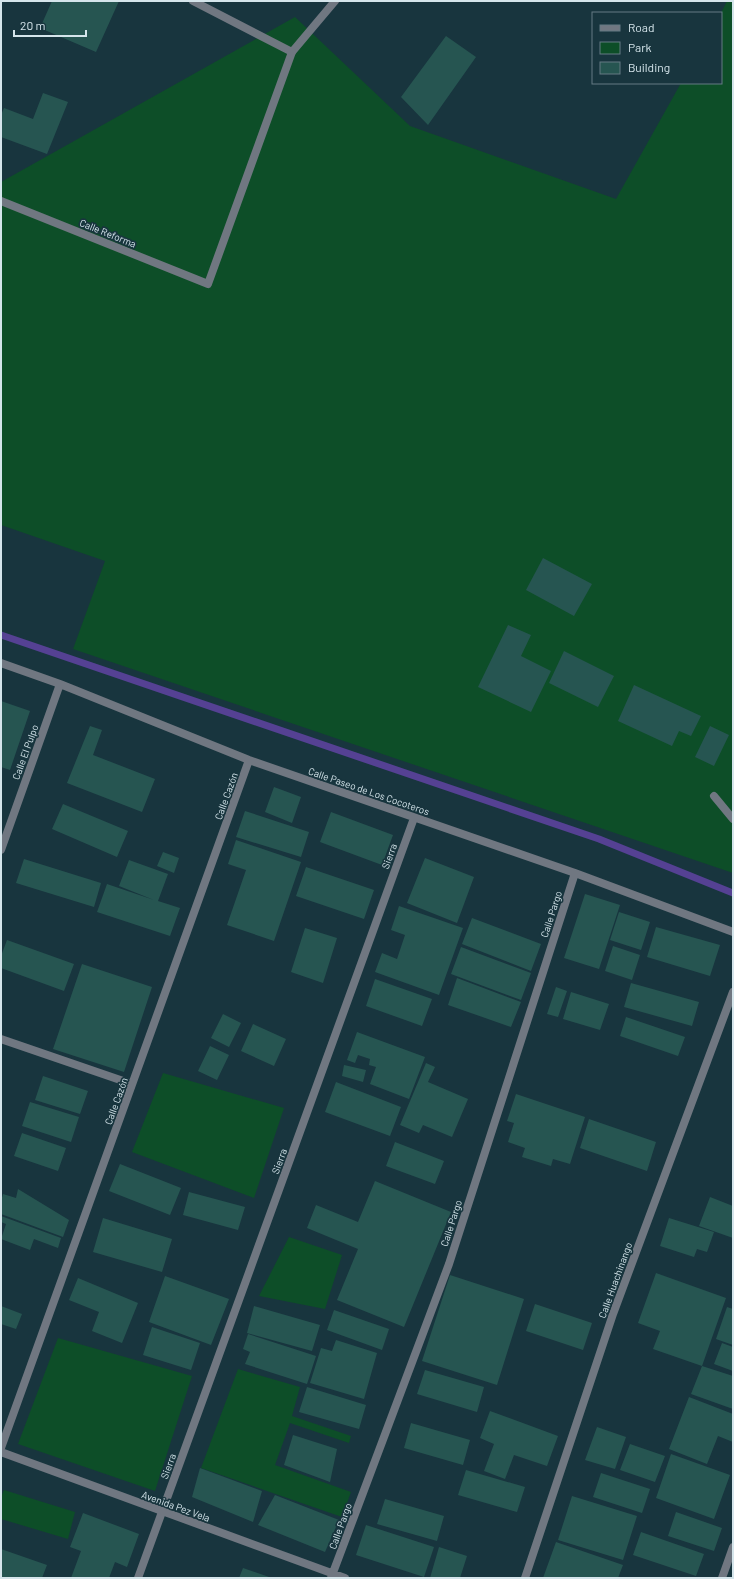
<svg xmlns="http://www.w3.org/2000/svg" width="734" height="1579" font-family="Barlow,sans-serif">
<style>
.green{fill:#0d4e28}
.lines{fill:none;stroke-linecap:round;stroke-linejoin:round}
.stream{stroke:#554193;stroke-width:7}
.building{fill:#265551}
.lane{stroke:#707781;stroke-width:8}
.street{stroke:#707781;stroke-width:8}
.labels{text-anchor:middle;stroke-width:3.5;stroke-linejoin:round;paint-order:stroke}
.street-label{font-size:10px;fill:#d5e5eb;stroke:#18353e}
</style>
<rect width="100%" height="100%" fill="#18353e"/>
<path class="green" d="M727 1H733V873L73 649 105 561 1 525V182L295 17 410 126 616 199 681 83H721V13Z
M163 1073 284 1108 254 1198 132 1152Z
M289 1237 342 1255 325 1309 259 1296Z
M58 1338 192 1376 155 1491 18 1444Z
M238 1369 300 1387 292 1416 351 1436 349 1443 290 1423 275 1465 351 1492 342 1517 201 1468Z
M4 1490 75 1512 68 1539 1 1519V1497Z"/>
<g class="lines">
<path class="stream" d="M1 635 599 839 733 893"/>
</g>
<path class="building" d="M52 1H119L96 52 40 28Z
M446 36 476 57 428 125 401 97Z
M43 93 68 102 47 154 1 137V115L4 108 33 119Z
M543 558 592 584 574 616 526 590Z
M508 625 531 635 521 656 551 671 531 712 478 687Z
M564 651 614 676 598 707 549 683Z
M634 685 701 716 691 736 679 731 672 746 618 721Z
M1 701 30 711 10 770 1 767Z
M90 726 102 730 93 755 155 779 142 812 67 783Z
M710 726 729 735 714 766 695 757Z
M274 787 301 797 292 823 265 812Z
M63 804 128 831 117 857 52 829Z
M245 811 309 832 301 857 236 837Z
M331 812 393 835 382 865 320 842Z
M236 840 301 862 274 941 227 925 246 870 228 864Z
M163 852 179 858 174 873 157 866Z
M425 858 474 877 457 923 407 903Z
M24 859 101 883 94 907 16 883Z
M129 860 168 874 158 901 180 908 170 936 97 912 107 884 154 900 119 886Z
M306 867 374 890 364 919 296 896Z
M585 894 620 905 599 969 564 958Z
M399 906 463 928 439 995 375 972 382 953 397 959 405 935 391 930Z
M619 912 650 922 641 950 610 940Z
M472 918 541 944 531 971 462 944Z
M656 927 720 945 710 976 647 957Z
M305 928 337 938 323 983 291 972Z
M7 940 74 964 64 991 1 968V956Z
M613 946 640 955 632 980 605 971Z
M461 947 531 973 521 1000 451 974Z
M82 964 152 987 124 1072 53 1049Z
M457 978 521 1002 511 1027 448 1005Z
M375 979 432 999 422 1026 366 1006Z
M631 983 699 1002 692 1026 624 1007Z
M556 987 567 991 558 1017 547 1014Z
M571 992 609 1004 600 1030 563 1019Z
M223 1014 241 1023 229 1047 211 1038Z
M626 1017 685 1037 678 1056 620 1036Z
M253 1024 286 1039 274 1066 241 1051Z
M357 1032 425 1057 409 1099 370 1084 376 1067 369 1065 370 1059 358 1055 355 1063 347 1060Z
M210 1046 229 1055 217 1080 198 1071Z
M426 1063 435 1067 428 1082 468 1099 452 1137 423 1125 419 1133 400 1125Z
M344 1065 366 1070 363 1082 342 1076Z
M43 1076 88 1091 80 1114 35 1100Z
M336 1082 401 1107 390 1136 325 1112Z
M516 1094 585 1117 570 1164 553 1159 551 1166 522 1157 525 1148 508 1142 514 1123 507 1121Z
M30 1102 79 1117 71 1142 22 1126Z
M589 1119 656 1142 647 1171 580 1148Z
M22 1133 66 1148 58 1171 14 1156Z
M395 1142 444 1161 435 1184 386 1166Z
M120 1164 181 1188 170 1215 109 1191Z
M375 1181 451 1212 404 1327 337 1300 358 1249 307 1228 316 1205 358 1222Z
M18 1189 69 1220 63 1237 1 1214V1201L3 1194 16 1198Z
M189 1192 245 1207 238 1230 183 1215Z
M710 1197 733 1206V1238L699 1226Z
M1 1216 61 1238 58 1248 34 1239 30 1250 1 1239 6 1224 1 1222Z
M103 1218 172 1239 162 1272 93 1252Z
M669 1218 714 1232 707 1252 697 1249 694 1257 660 1246Z
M656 1273 726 1298 702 1366 653 1349 660 1331 638 1323Z
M450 1275 524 1299 497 1385 422 1361Z
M165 1276 229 1299 211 1345 149 1322Z
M78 1278 138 1303 122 1343 92 1331 99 1312 69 1300Z
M535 1304 592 1323 583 1350 526 1331Z
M1 1306 22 1314 16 1329 1 1324Z
M254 1306 320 1325 312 1351 247 1333Z
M727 1307 733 1309V1345L716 1339Z
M334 1310 389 1329 382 1350 327 1330Z
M152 1327 200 1343 191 1370 143 1355Z
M248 1334 316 1356 307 1384 245 1364 250 1352 243 1349Z
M336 1340 377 1353 364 1399 310 1383 321 1348 332 1351Z
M722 1343 733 1347V1371L714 1364Z
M702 1366 733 1376V1409L691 1394Z
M425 1370 484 1387 477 1412 417 1394Z
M307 1387 366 1405 359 1429 299 1412Z
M689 1397 733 1414V1442L718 1436 707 1464 669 1449Z
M490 1411 558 1436 547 1466 514 1455 505 1479 484 1471 494 1444 480 1438Z
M411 1423 470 1440 463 1465 404 1448Z
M597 1427 626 1437 615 1469 585 1460Z
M293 1435 337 1449 330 1482 284 1465Z
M630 1444 665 1456 655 1482 620 1470Z
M671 1454 730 1475 714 1519 656 1498Z
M200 1468 262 1491 253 1522 192 1497Z
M466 1470 525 1487 517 1512 458 1495Z
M601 1473 650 1489 642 1513 593 1497Z
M275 1495 339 1520 325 1552 258 1525Z
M572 1496 637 1516 623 1560 558 1540Z
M385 1499 444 1516 437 1541 377 1524Z
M676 1512 722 1528 714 1551 668 1536Z
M83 1513 139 1534 127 1567 115 1562 109 1578H71L81 1551 70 1547Z
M366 1525 434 1547 424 1577 356 1555Z
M641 1532 704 1554 696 1576 633 1555Z
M556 1542 623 1565 618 1578H543Z
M439 1547 467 1556 460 1578H430Z
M1 1549 47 1565 42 1578H1Z
M243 1568 272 1578H239Z"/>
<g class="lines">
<path class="lane" d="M292 52 335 1
M714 796 733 819"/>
<path class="street" d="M1 201 208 284 292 52 193 1
M1 663 60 684 249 760 575 873 733 932
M1 850 60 684
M1 1039 132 1084
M1 1448 249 760
M1 1452 345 1578
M138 1578 414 818
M331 1578 449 1264 575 873
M525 1578 613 1314 733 992
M722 1578 733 1547"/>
</g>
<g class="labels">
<g class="street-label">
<text transform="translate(108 233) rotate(22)" y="4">Calle Reforma</text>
<text transform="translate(25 752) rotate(-70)" y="4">Calle El Pulpo</text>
<text transform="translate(369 791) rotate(19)" y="4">Calle Paseo de Los Cocoteros</text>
<text transform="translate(226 796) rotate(-70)" y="4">Calle Cazón</text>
<text transform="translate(389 856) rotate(-70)" y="4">Sierra</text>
<text transform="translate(551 914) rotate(-72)" y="4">Calle Pargo</text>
<text transform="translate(116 1101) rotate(-70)" y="4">Calle Cazón</text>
<text transform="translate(279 1161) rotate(-70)" y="4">Sierra</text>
<text transform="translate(451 1223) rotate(-72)" y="4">Calle Pargo</text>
<text transform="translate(615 1280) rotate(-70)" y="4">Calle Huachinango</text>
<text transform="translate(168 1466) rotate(-70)" y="4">Sierra</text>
<text transform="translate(176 1506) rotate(20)" y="4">Avenida Pez Vela</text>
<text transform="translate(340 1526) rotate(-70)" y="4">Calle Pargo</text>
</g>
</g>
<rect width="734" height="1579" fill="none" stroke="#d5e5eb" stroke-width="4"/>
<rect x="592" y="12" width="130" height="72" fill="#18353e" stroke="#647b83"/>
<rect x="600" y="25" width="20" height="6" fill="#707781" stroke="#647b83"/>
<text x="628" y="32" font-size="12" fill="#d5e5eb">Road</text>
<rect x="600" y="42" width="20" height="12" fill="#0d4e28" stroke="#647b83"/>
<text x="628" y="52" font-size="12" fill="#d5e5eb">Park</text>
<rect x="600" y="62" width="20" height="12" fill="#265551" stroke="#647b83"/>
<text x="628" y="72" font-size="12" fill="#d5e5eb">Building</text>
<path d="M14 30v6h72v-6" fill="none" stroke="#d5e5eb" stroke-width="2"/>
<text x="20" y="30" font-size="12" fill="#d5e5eb" stroke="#18353e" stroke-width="3" paint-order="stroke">20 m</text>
</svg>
